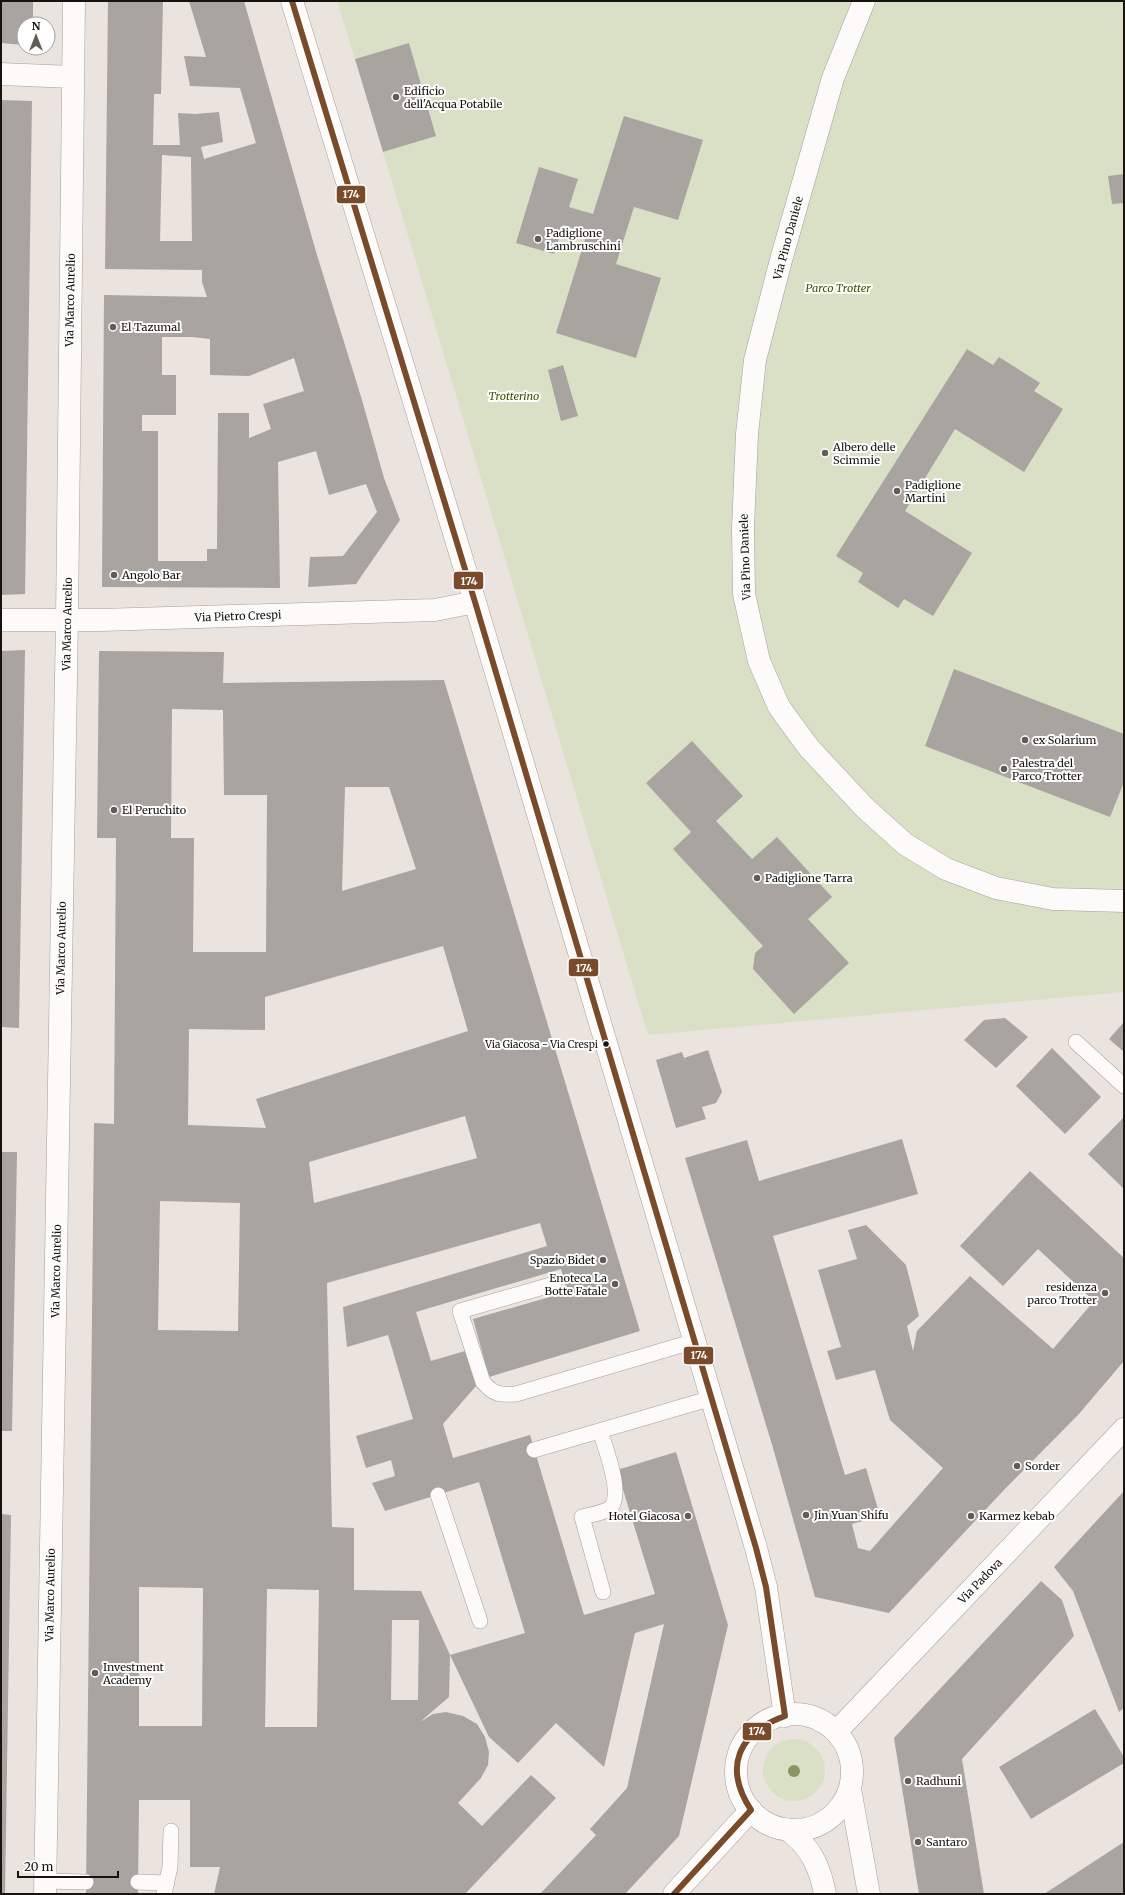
<svg xmlns="http://www.w3.org/2000/svg" width="1125" height="1895" font-family="Merriweather,serif">
<style>
.green{fill:#dae0c5}
.building{fill:#a9a4a0;fill-rule:evenodd}
.lines{fill:none;stroke-linecap:round;stroke-linejoin:round}
.service-casing{stroke:#a59f9b;stroke-width:16}
.pedestrian-casing{stroke:#a59f9b;stroke-width:23}
.minor-casing{stroke:#a59f9b;stroke-width:23}
.tertiary-casing{stroke:#a59f9b;stroke-width:23}
.service{stroke:#fcfbfa;stroke-width:15}
.pedestrian{stroke:#fcfbfa;stroke-width:22}
.minor{stroke:#fcfbfa;stroke-width:22}
.tertiary{stroke:#fcfbfa;stroke-width:22}
.bus-1-casing{stroke:#fff;stroke-width:9}
.bus-1{stroke:#7a4b2a;stroke-width:6}
.tree{fill:#8a9364}
.poi-dot{fill:#615c57;stroke:#fff;stroke-width:1.5}
.bus-dot{fill:#17130f;stroke:#fff;stroke-width:1.5}
.labels{text-anchor:middle;stroke-width:4;stroke-linejoin:round;paint-order:stroke}
.bus-label{font-size:10px;fill:#17130f;stroke:#fff;text-anchor:end}
.poi-label{font-size:11px;fill:#17130f;stroke:#fff;text-anchor:start}
.street-label{font-size:11px;fill:#17130f;stroke:#fff}
.park-label{font-size:11px;font-style:italic;fill:#3c5100;stroke:#fff}
.line-badge{stroke:#fff;stroke-width:1.5}
.badge-label{font-size:11px;text-anchor:middle;font-weight:bold;fill:#fff}
</style>
<rect width="100%" height="100%" fill="#eae3de"/>
<path class="green" d="M337 1H1124V992L648 1035 383 152 436 135 409 43 355 59Z
M763 1770a31 31 0 1 1 62 0a31 31 0 1 1-62 0Z"/>
<path class="building" d="M1 1H33V24H24V45L1 43Z
M108 1H163L161 94H154L153 145H180L178 113 195 114 219 112 223 142 201 147 204 159 256 143 240 88 190 86 184 56 206 57 189 1H244L317 255 362 400 384 478 400 520 356 584 308 587 310 557 343 556 377 512 366 484 329 495 316 451 278 462 280 588 102 587 104 295 207 297 202 282V270L105 269ZM162 155 191 157 192 241H160ZM162 337H192L210 339V375L249 376 294 358 304 391 263 404 271 429 249 438V413H218L217 549H207V561H158V431H142V415H176V375H162Z
M409 43 436 136 383 152 355 59Z
M1 100 32 101 25 594 1 595Z
M624 116 703 140 678 220 634 207 616 264 661 278 636 358 556 333 587 233 563 225 554 254 516 243 539 167 578 179 569 207 593 214Z
M1124 174V203L1112 204 1108 176Z
M967 349 993 365 999 357 1040 383 1034 391 1063 409 1024 472 955 429 905 511 972 553 933 616 904 599 898 608 858 582 863 573 836 556Z
M563 365 578 416 561 421 548 370Z
M25 650 19 1028 1 1027V651Z
M99 651 224 652 223 683 444 680 640 1331 489 1377 473 1319 567 1292 561 1269 416 1312 431 1361 465 1351 476 1386 443 1424 453 1458 530 1435 584 1615 655 1594 617 1470 676 1452 728 1625 679 1836 625 1894H540L596 1835 590 1829 627 1788 664 1624 635 1633 604 1767 556 1723 518 1763 489 1737 450 1655 525 1633 479 1482 385 1511 372 1483 395 1476 391 1460 366 1468 356 1436 413 1419 388 1335 347 1347 343 1307 547 1246 540 1223 327 1283 332 1527 354 1528V1590L421 1591 450 1655 449 1697 420 1722 433 1714 446 1712 463 1716 477 1724 485 1737 489 1752 488 1765 481 1778 458 1803 482 1826 531 1775 556 1798 465 1894H214L220 1867H190V1800H139L138 1894H86L94 1123 114 1124 116 838H97ZM172 709 223 710 224 795H267L266 952H193L194 838H171ZM345 787H389L416 869 342 891ZM443 946 468 1031 256 1099 266 1128 188 1125 189 1029 265 1030V997ZM465 1116 477 1158 314 1203 309 1162ZM160 1201 240 1203 238 1331 158 1330ZM139 1587 203 1588 202 1726H139ZM267 1589 319 1590 317 1727H265ZM392 1620H419L418 1700H391Z
M954 669 1124 734V782L1110 817 925 746Z
M692 741 743 796 716 821 752 859 777 837 832 897 808 919 849 963 794 1014 753 969 755 953 763 946 673 849 691 832 646 783Z
M1005 1018 1028 1037 996 1068 964 1040 984 1020Z
M1124 1022V1052L1109 1039Z
M1052 1048 1101 1097 1065 1134 1016 1086Z
M708 1050 722 1092 716 1103 702 1107 706 1119 676 1128 656 1060 682 1052 684 1058Z
M1124 1117V1189L1088 1154Z
M902 1139 918 1194 773 1236 845 1475 866 1468 880 1516 852 1524 858 1548 870 1551 943 1468 890 1420 875 1370 836 1380 827 1351 841 1347 818 1270 857 1259 848 1230 866 1225 906 1265 919 1316 907 1326 913 1351 917 1331 970 1276 1053 1349 1094 1301 1038 1249 1003 1286 960 1246 1030 1171 1124 1258V1361L1078 1415 1003 1491 889 1613 815 1597 773 1448 685 1158 747 1140 759 1181Z
M1 1152H17L12 1431H1Z
M1124 1491V1708L1119 1712 1073 1591 1054 1567Z
M1 1514 11 1515 5 1894H1Z
M1041 1581 1062 1600 1074 1636 962 1759 984 1894H919L894 1738Z
M1095 1709 1124 1757V1763L1031 1819 999 1767Z
M1124 1842V1894H1044Z"/>
<g class="lines">
<defs>
<path id="service" d="M1076 1042 1124 1086
M554 1284 460 1311 483 1382C494 1395 500 1395 516 1394L695 1341
M600 1431C605 1447 625 1497 609 1509 603 1513 589 1515 582 1517L603 1592
M534 1450 712 1398
M438 1495 480 1621
M45 1881 86 1882
M138 1882 167 1883
M164 1894 170 1867 171 1831"/>
<path id="pedestrian" d="M864 1 833 78 781 260 755 360 747 434 743 528 744 594 759 661 779 707 809 748 865 808 905 844 946 869 996 888 1053 899 1124 901"/>
<path id="minor" d="M292 1 475 602 756 1548 766 1587 785 1716
M1 74 72 77
M1 620H101L435 610 475 602
M45 1894 67 620 74 1
M674 1894 751 1810"/>
<path id="tertiary" d="M736 1772a58 58 0 1 1 116 0a58 58 0 1 1-116 0Z
M836 1732 1124 1429
M850 1789 869 1894
M788 1830C810 1846 820 1867 825 1894"/>
</defs>
<use href="#service" class="service-casing"/>
<use href="#pedestrian" class="pedestrian-casing"/>
<use href="#minor" class="minor-casing"/>
<use href="#tertiary" class="tertiary-casing"/>
<use href="#service" class="service"/>
<use href="#pedestrian" class="pedestrian"/>
<use href="#minor" class="minor"/>
<use href="#tertiary" class="tertiary"/>
<defs>
<path id="bus-1" d="M292 1 475 602 756 1548 766 1587 785 1716C738 1733 723 1767 751 1810L674 1894"/>
</defs>
<use href="#bus-1" class="bus-1-casing"/>
<use href="#bus-1" class="bus-1"/>
</g>
<circle class="tree" cx="794" cy="1771" r="6"/>
<g class="poi-dot">
<circle cx="396" cy="97" r="4"/>
<circle cx="538" cy="239" r="4"/>
<circle cx="113" cy="327" r="4"/>
<circle cx="825" cy="453" r="4"/>
<circle cx="897" cy="491" r="4"/>
<circle cx="114" cy="575" r="4"/>
<circle cx="1025" cy="740" r="4"/>
<circle cx="1004" cy="769" r="4"/>
<circle cx="114" cy="810" r="4"/>
<circle cx="757" cy="878" r="4"/>
<circle cx="603" cy="1260" r="4"/>
<circle cx="615" cy="1284" r="4"/>
<circle cx="1105" cy="1293" r="4"/>
<circle cx="1017" cy="1466" r="4"/>
<circle cx="806" cy="1515" r="4"/>
<circle cx="688" cy="1516" r="4"/>
<circle cx="971" cy="1516" r="4"/>
<circle cx="95" cy="1673" r="4"/>
<circle cx="908" cy="1781" r="4"/>
<circle cx="918" cy="1842" r="4"/>
</g>
<circle class="bus-dot" cx="606" cy="1044" r="3.5"/>
<g class="labels">
<g class="bus-label">
<text x="598" y="1048">Via Giacosa - Via Crespi</text>
</g>
<g class="poi-label">
<text x="404" y="95">Edificio<tspan x="404" dy="13">dell'Acqua Potabile</tspan></text>
<text x="546" y="237">Padiglione<tspan x="546" dy="13">Lambruschini</tspan></text>
<text x="121" y="331">El Tazumal</text>
<text x="833" y="451">Albero delle<tspan x="833" dy="13">Scimmie</tspan></text>
<text x="905" y="489">Padiglione<tspan x="905" dy="13">Martini</tspan></text>
<text x="122" y="579">Angolo Bar</text>
<text x="1033" y="744">ex Solarium</text>
<text x="1012" y="767">Palestra del<tspan x="1012" dy="13">Parco Trotter</tspan></text>
<text x="122" y="814">El Peruchito</text>
<text x="765" y="882">Padiglione Tarra</text>
<text x="595" y="1264" text-anchor="end">Spazio Bidet</text>
<text x="607" y="1282" text-anchor="end">Enoteca La<tspan x="607" dy="13">Botte Fatale</tspan></text>
<text x="1097" y="1291" text-anchor="end">residenza<tspan x="1097" dy="13">parco Trotter</tspan></text>
<text x="1025" y="1470">Sorder</text>
<text x="814" y="1519">Jin Yuan Shifu</text>
<text x="680" y="1520" text-anchor="end">Hotel Giacosa</text>
<text x="979" y="1520">Karmez kebab</text>
<text x="103" y="1671">Investment<tspan x="103" dy="13">Academy</tspan></text>
<text x="916" y="1785">Radhuni</text>
<text x="926" y="1846">Santaro</text>
</g>
<g class="street-label">
<text transform="translate(788 238) rotate(-75)" y="4">Via Pino Daniele</text>
<text transform="translate(70 300) rotate(-89)" y="4">Via Marco Aurelio</text>
<text transform="translate(745 557) rotate(-92)" y="4">Via Pino Daniele</text>
<text transform="translate(238 616) rotate(-2)" y="4">Via Pietro Crespi</text>
<text transform="translate(67 624) rotate(-89)" y="4">Via Marco Aurelio</text>
<text transform="translate(61 948) rotate(-89)" y="4">Via Marco Aurelio</text>
<text transform="translate(56 1271) rotate(-89)" y="4">Via Marco Aurelio</text>
<text transform="translate(980 1581) rotate(-46)" y="4">Via Padova</text>
<text transform="translate(50 1595) rotate(-89)" y="4">Via Marco Aurelio</text>
</g>
<g class="park-label">
<text x="838" y="292">Parco Trotter</text>
<text x="514" y="400">Trotterino</text>
</g>
</g>
<g class="line-badge">
<rect x="336" y="185" width="30" height="19" rx="4" fill="#7a4b2a"/>
<rect x="453" y="571" width="31" height="19" rx="4" fill="#7a4b2a"/>
<rect x="568" y="958" width="31" height="19" rx="4" fill="#7a4b2a"/>
<rect x="683" y="1346" width="31" height="19" rx="4" fill="#7a4b2a"/>
<rect x="742" y="1722" width="30" height="19" rx="4" fill="#7a4b2a"/>
</g>
<g class="badge-label">
<text x="351" y="198">174</text>
<text x="469" y="585">174</text>
<text x="584" y="972">174</text>
<text x="699" y="1359">174</text>
<text x="757" y="1735">174</text>
</g>
<rect width="1125" height="1895" fill="none" stroke="#17130f" stroke-width="4"/>
<g transform="translate(36 36)"><circle r="19" fill="#ffffff" stroke="#a2a19f"/>
<path d="M0-3L7 15L0 10L-7 15Z" fill="#615c57"/>
<text y="-6" font-size="11" font-weight="bold" text-anchor="middle" fill="#17130f">N</text>
</g>
<path d="M18 1871v6h100v-6" fill="none" stroke="#17130f" stroke-width="2"/>
<text x="24" y="1871" font-size="12" fill="#17130f" stroke="#ffffff" stroke-width="3" paint-order="stroke">20 m</text>
</svg>
